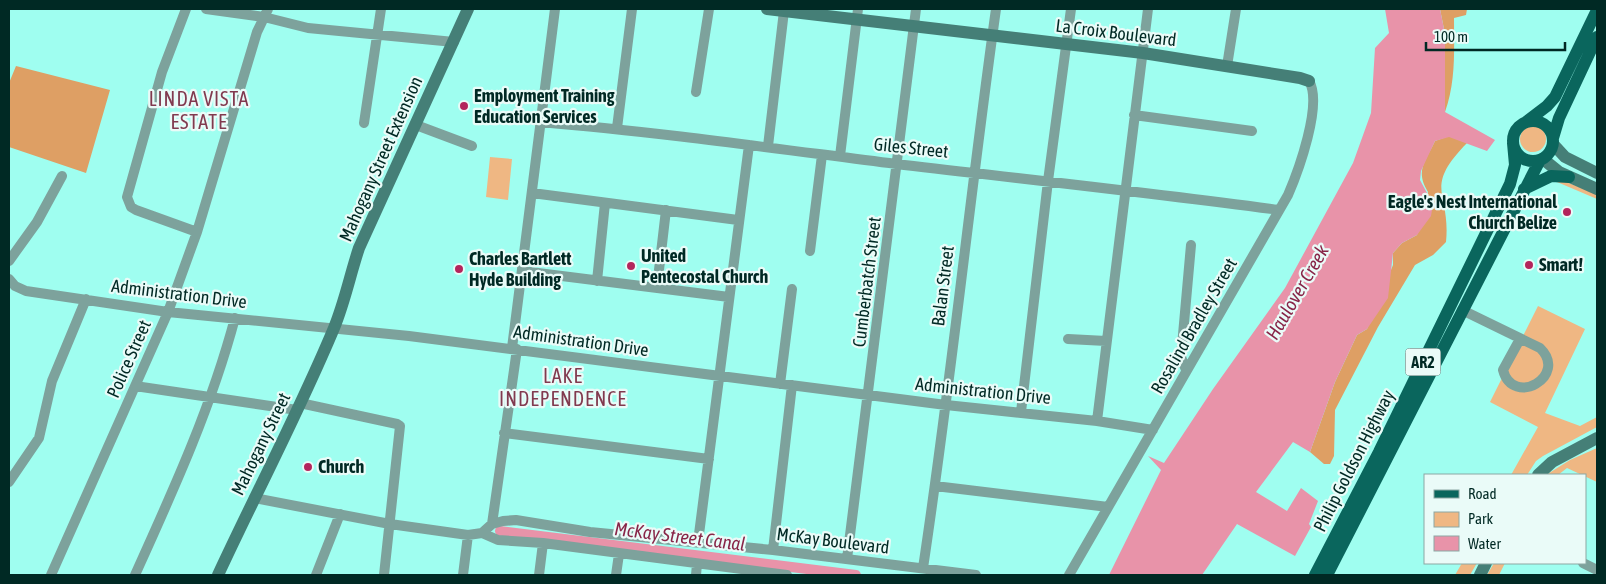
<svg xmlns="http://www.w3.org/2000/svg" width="1606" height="584" font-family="'Asap Condensed',sans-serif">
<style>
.green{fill:#efb783}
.forest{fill:#de9f64}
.water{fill:#e893a9}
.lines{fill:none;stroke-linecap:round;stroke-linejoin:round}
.canal{stroke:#e893a9;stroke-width:10}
.street{stroke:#7da29c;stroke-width:10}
.secondary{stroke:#457f77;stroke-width:12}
.primary{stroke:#0a665d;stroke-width:12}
.poi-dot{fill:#b3255c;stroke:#eafbf8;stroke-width:2}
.labels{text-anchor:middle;stroke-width:4.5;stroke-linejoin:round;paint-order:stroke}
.shield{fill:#eafbf8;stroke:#466864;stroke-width:1}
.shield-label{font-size:16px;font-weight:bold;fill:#002924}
.street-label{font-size:18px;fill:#002924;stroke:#eafbf8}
.poi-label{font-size:18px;font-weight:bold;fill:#002924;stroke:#eafbf8;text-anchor:start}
.water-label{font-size:19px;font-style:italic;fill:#882548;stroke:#eafbf8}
.quarter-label{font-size:20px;letter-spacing:1px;fill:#813a4f;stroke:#eafbf8}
</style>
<rect width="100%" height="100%" fill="#9ffef0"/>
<path class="green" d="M1520 139a13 13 0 1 1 26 0a13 13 0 1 1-26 0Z
M490 157 512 159 508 200 486 197Z
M1550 179 1561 180 1597 194V199Z
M1538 306 1585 329 1545 413 1580 426 1597 417V427L1543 456 1536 461 1527 475H1511L1538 427 1490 402Z
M1597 448V482L1567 468 1558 475H1546L1570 460Z
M1462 563H1477L1470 575H1455Z
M1494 563H1505L1499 575H1487Z"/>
<path class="forest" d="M1440 9H1467L1466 15 1454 18C1454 51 1456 81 1445 112V34Z
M16 66 110 90 86 173 9 147V83Z
M1449 136 1467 143C1422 189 1451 192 1446 242L1433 255 1415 265 1378 327 1335 410 1334 456 1330 464H1324L1310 452 1335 382 1357 335 1367 329 1393 265V253L1402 243 1417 235 1428 192C1415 171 1425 162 1435 141Z"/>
<path class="water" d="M1385 9H1440L1445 34V112L1495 140 1487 151 1449 137 1435 141 1421 171 1420 180 1433 204 1431 216 1417 235 1402 243 1393 253 1388 298 1367 329 1357 335 1335 382 1310 452 1293 442 1256 492 1287 511 1301 488 1318 501 1309 524 1311 527 1295 556 1237 524 1202 575H1109L1161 470 1148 456 1164 463 1213 389 1285 288 1353 163 1371 113 1375 48 1389 33Z"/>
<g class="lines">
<path class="canal" d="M500 531 856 575"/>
<path class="street" d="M186 9 162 72 127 197 131 207 136 210 197 232
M206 9 264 17 308 28 454 42
M1227 66 1236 9
M696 92 709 9
M1134 115 1252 131
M540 122C659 132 778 149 896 164 1024 179 1152 193 1279 210
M364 123 381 9
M416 125 472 146
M617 128 632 9
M768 146 784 11
M840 156 858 9
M532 193 738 220
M810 251 822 155
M9 261 37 222 62 176
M522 271 729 297
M9 279 15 286 26 291 168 312 409 336 946 405 1097 421 1153 430
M597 281 605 203
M657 287 666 210
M1462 310 1540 348C1569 376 1513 408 1503 370L1520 339
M1068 339 1106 341
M512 348 555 9
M1186 370 1181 357 1191 245
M780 384 792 289
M135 386 297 410
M300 403 397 424 400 426 384 575
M1021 412 1048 181 1071 9
M1097 421 1148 9
M504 433 709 459
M9 482 39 438 52 381 86 299
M935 486 1108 507
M254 498 390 524 468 535 482 533 498 540 543 543 787 575
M492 524 517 349
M482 533 492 524 503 521 516 520 590 532 773 550 976 575
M698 542 749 145
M773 550 792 385
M847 559 916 9
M1583 563 1597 570
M923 568C951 382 970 195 996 9
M51 575 168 312 197 232 257 32 268 9
M135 575C173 491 211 408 235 318
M316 575 340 514
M463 575 468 535
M539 575 543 543
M616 575 619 554
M696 575 697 564
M1069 575 1288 195C1298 172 1323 104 1309 81"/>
<path class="secondary" d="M767 9 1143 53 1300 78 1309 81
M1553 144 1565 157 1597 173
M1543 159 1559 172 1597 189
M1538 475 1552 462 1597 438
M218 575C256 493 299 412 334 328 345 301 350 275 359 248L468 9
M1480 575 1486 563"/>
<path class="primary" d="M1513 141a20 20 0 1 1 40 0a20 20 0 1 1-40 0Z
M1526 122 1547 106 1555 97 1597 10
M1553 138 1559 118 1597 37
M1524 189 1551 176 1569 177
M1315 575 1379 452 1510 184 1515 165 1513 143
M1327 575 1540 160"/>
</g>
<g class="poi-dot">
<circle cx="464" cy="106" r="5"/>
<circle cx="1567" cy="212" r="5"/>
<circle cx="1529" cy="265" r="5"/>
<circle cx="631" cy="266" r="5"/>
<circle cx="459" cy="269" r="5"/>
<circle cx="308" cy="467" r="5"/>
</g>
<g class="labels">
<rect class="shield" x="1405.5" y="348.5" width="35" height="27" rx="4"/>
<g class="shield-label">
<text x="1423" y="368">AR2</text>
</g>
<g class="street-label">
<text transform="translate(1116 33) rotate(7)" y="6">La Croix Boulevard</text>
<text transform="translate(911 148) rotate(6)" y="6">Giles Street</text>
<text transform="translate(381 159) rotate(-66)" y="6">Mahogany Street Extension</text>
<text transform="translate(867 282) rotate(-83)" y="6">Cumberbatch Street</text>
<text transform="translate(943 286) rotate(-83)" y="6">Balan Street</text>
<text transform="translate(179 294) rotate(7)" y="6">Administration Drive</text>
<text transform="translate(1194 326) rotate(-60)" y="6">Rosalind Bradley Street</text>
<text transform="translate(581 341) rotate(8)" y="6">Administration Drive</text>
<text transform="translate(129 359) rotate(-66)" y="6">Police Street</text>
<text transform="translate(983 391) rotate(6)" y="6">Administration Drive</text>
<text transform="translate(261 444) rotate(-64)" y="6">Mahogany Street</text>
<text transform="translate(1354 461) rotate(-63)" y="6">Philip Goldson Highway</text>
<text transform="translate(833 541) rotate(7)" y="6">McKay Boulevard</text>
</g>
<g class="poi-label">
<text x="474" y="102">Employment Training<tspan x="474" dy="21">Education Services</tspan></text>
<text x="1557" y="208" text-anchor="end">Eagle's Nest International<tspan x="1557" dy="21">Church Belize</tspan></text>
<text x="641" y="262">United<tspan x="641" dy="21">Pentecostal Church</tspan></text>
<text x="469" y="265">Charles Bartlett<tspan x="469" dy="21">Hyde Building</tspan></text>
<text x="1539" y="271">Smart!</text>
<text x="318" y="473">Church</text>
</g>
<g class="water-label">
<text transform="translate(1297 292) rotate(-60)" y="7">Haulover Creek</text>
<text transform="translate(680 536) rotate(7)" y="7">McKay Street Canal</text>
</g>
<g class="quarter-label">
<text x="199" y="106">LINDA VISTA<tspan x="199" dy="23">ESTATE</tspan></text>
<text x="563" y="383">LAKE<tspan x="563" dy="23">INDEPENDENCE</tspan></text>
</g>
</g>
<rect width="1606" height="584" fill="none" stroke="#002924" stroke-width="20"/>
<rect x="1424" y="474" width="162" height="90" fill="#eafbf8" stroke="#8ca7a3"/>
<rect x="1434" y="490" width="25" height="8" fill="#0a665d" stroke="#8ca7a3"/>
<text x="1468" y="499" font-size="15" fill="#002924">Road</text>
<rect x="1434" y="512" width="25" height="15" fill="#efb783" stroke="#8ca7a3"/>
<text x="1468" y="524" font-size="15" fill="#002924">Park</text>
<rect x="1434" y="536" width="25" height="15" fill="#e893a9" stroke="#8ca7a3"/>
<text x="1468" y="549" font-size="15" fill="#002924">Water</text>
<path d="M1426 42v8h139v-8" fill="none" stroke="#002924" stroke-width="2.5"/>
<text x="1434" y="42" font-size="15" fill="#002924" stroke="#eafbf8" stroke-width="4" paint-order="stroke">100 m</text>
</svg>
